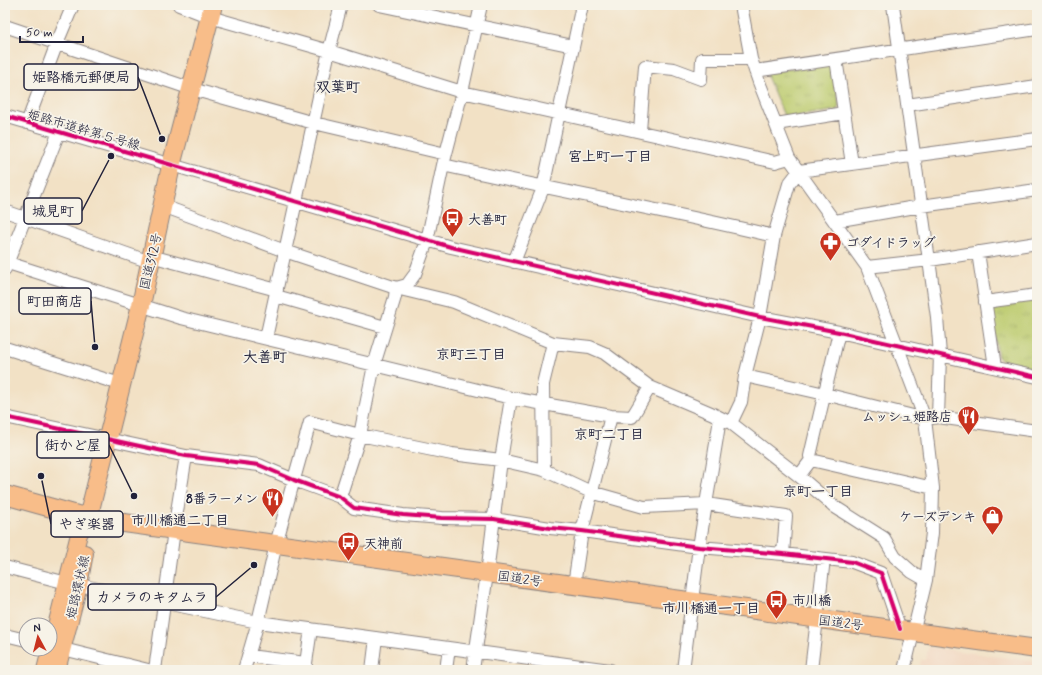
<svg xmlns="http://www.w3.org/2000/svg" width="1042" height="675" font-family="Mynerve,'Klee One',sans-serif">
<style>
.built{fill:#f2d5be}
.grass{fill:url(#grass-tufts);stroke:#6e7654}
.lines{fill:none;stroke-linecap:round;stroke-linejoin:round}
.minor-casing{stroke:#8a8280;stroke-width:14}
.major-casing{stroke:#8a8280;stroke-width:18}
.highway-casing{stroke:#8a8280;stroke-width:20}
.minor{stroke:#fff;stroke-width:12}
.major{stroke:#f8bd89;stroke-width:16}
.highway{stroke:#f8bd89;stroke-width:18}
.cycleway-casing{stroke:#f7f3e8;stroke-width:6}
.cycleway{stroke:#d6006c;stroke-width:4}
.labels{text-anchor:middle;stroke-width:3.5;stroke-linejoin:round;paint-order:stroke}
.street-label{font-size:13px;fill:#22223b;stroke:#f7f3e8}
.poi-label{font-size:13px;font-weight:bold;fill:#22223b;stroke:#f7f3e8;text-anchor:start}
.neighbourhood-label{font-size:14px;font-weight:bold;fill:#22223b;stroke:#f7f3e8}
.quarter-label{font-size:15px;font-weight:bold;fill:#22223b;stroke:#f7f3e8}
.leader{fill:none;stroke:#22223b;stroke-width:1.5}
.callout-dot{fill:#22223b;stroke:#f7f3e8;stroke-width:1.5}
.callout{fill:#f7f3e8;stroke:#22223b;stroke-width:1.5}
.callout-label{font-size:14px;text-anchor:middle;font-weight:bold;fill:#22223b}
</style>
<defs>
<pattern id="grass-tufts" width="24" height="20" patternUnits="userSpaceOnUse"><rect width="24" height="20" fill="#bbca6c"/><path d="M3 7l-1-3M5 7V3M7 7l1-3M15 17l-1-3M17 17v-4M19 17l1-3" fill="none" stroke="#a0ad5e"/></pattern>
</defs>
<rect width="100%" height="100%" fill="#f7f3e8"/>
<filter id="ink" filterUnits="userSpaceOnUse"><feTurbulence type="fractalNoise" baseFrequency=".025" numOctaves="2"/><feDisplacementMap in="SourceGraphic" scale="8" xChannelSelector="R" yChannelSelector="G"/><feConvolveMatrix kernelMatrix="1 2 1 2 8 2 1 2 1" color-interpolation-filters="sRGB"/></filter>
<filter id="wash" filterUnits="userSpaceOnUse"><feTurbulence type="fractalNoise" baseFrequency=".012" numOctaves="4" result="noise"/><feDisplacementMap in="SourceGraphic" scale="16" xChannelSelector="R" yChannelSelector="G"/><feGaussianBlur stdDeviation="0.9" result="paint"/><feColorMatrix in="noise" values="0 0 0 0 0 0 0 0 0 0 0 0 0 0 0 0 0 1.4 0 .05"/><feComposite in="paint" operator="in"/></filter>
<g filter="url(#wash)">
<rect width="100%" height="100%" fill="#f2e1c5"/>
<path class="built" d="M929 647 1037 662V670H919L921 660H925Z"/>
<path class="grass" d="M830 64 835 67 839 106 837 110 785 118 767 76 769 72Z
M1037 298V369L1001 360 998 357 991 309 994 305Z"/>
</g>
<g filter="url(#ink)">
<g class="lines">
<defs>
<path id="minor" d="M179 5 210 17 329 51 462 92 775 162 789 158
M379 5 573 46
M741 5 751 59 759 82 789 158 867 267 925 419 933 488 932 533 926 580 904 670
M893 5 937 317 940 355 938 417
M5 26 192 89 314 123 446 154
M836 59 852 164
M755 71 1037 29
M907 105 1037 86
M5 116 451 247 760 317 839 332 1037 377
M27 123 57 43 73 5
M776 124 844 113
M640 131 645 66 674 69 701 79 702 59H751
M443 165C553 190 664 210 774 236
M163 206 285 251 396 288 454 302 553 343 590 347 604 353 650 387 711 413 731 423 799 476 835 507 884 538 895 557 912 572 926 580
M5 211 150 262
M835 221 921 206 1037 190
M978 252 995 367
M151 256 277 290
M5 262 181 318 511 398 611 416 632 417 650 387
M514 262 543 188 582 5
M867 267 930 260 1037 243
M5 269 59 132
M396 288 407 285 415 274 427 241 443 165 462 92 481 5
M276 296 385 327
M985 302 1037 295
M266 338 329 51 341 5
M5 348 120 384
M745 376 825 394 925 419 938 417 1037 431
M5 417 186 456 259 465 294 480 340 497 354 508 403 515 442 518 494 519 550 528 582 531 699 547 783 554 852 562 881 573 900 629
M731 423 741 402 745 376 760 317 774 236 789 184 799 171 1037 139
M811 460 933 488
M544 470 543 384 553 343
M799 476 811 460 810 456 839 332
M340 497 360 435 374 365 395 297 396 288
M5 567 67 583
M79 585 258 622 610 670
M574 585 582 531 611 416
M5 635 26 640
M55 647 148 670
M248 656 306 663
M155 670 174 530 186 456
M244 670 258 622 276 544 310 422 360 435 452 454 501 460 544 470 591 492 644 507 706 504 786 516 783 554
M305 670 311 629
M372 670 376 638
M446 670 449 648
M473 670 487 574 501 460 511 398
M683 670 699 547 720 419
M811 670 824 559"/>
<path id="major" d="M45 670 79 534 88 518
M57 670 79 585 85 553"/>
<path id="highway" d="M5 495 88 518 1037 649
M88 518 141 305 171 166 213 5"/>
</defs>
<use href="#minor" class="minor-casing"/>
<use href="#major" class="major-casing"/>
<use href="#highway" class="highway-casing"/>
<use href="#minor" class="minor"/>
<use href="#major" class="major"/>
<use href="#highway" class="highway"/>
<defs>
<path id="cycleway" d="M5 116 451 247 760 317 839 332 1037 377
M5 417 186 456 259 465 294 480 340 497 354 508 403 515 442 518 494 519 550 528 582 531 699 547 783 554 852 562 881 573 900 629"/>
</defs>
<use href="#cycleway" class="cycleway-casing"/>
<use href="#cycleway" class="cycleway"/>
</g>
</g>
<defs>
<symbol id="bus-pin" viewBox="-11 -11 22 30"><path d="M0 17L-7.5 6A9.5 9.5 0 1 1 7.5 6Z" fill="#c8321e" stroke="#f7f3e8"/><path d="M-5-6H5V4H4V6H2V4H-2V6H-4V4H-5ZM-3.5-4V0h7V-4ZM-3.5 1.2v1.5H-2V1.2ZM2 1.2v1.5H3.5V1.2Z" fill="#fff"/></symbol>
<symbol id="pharmacy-pin" viewBox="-11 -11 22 30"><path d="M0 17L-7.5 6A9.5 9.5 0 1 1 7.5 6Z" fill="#c8321e" stroke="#f7f3e8"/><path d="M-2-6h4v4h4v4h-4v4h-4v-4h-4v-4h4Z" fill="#fff"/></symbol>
<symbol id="restaurant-pin" viewBox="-11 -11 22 30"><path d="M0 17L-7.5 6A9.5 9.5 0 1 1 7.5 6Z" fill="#c8321e" stroke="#f7f3e8"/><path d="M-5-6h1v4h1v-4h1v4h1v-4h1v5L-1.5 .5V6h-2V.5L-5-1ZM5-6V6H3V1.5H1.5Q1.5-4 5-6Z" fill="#fff"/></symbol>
<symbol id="shop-pin" viewBox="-11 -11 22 30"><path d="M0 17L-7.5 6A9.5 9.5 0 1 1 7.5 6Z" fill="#c8321e" stroke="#f7f3e8"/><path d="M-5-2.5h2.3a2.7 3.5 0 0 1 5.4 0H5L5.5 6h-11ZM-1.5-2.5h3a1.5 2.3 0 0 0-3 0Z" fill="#fff"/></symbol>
</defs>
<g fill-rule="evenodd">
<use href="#bus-pin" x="440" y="206" width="25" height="34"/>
<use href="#pharmacy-pin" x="818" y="230" width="25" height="34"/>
<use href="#restaurant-pin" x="956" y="404" width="25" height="34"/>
<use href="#restaurant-pin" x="260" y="486" width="25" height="34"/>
<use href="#shop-pin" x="980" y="504" width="25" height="34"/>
<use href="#bus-pin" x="336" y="530" width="25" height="34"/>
<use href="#bus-pin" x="764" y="588" width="25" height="34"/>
</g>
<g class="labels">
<g class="street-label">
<text transform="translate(84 129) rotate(16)" y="5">姫路市道幹第５号線</text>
<text transform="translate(150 261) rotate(-77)" y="5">国道312号</text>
<text transform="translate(520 578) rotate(8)" y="5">国道2号</text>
<text transform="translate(77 587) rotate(-77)" y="5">姫路環状線</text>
<text transform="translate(841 622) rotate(7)" y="5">国道2号</text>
</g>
<g class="poi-label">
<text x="468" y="224">大善町</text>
<text x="846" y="247">ゴダイドラッグ</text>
<text x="952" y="421" text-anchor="end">ムッシュ姫路店</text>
<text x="258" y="503" text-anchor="end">8番ラーメン</text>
<text x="976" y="521" text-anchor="end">ケーズデンキ</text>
<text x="364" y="548">天神前</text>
<text x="792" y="605">市川橋</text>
</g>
<g class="neighbourhood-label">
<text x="610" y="161">宮上町一丁目</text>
<text x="471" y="359">京町三丁目</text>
<text x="609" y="439">京町二丁目</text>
<text x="818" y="496">京町一丁目</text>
<text x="180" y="525">市川橋通二丁目</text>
<text x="711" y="613">市川橋通一丁目</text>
</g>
<g class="quarter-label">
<text x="338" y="92">双葉町</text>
<text x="265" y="362">大善町</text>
</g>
</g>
<path class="leader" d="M162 139L138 77M111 156L82 211M95 347L91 301M134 496L109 445M41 476L51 524M254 565L216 597"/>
<g class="callout-dot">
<circle cx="162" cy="139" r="4"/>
<circle cx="111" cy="156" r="4"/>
<circle cx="95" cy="347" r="4"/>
<circle cx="134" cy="496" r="4"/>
<circle cx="41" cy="476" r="4"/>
<circle cx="254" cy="565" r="4"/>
</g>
<g class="callout">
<rect x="24" y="64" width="114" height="26" rx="4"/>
<rect x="24" y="198" width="58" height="26" rx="4"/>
<rect x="19" y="288" width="72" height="26" rx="4"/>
<rect x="37" y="432" width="72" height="26" rx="4"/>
<rect x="51" y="511" width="72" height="26" rx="4"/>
<rect x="88" y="584" width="128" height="26" rx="4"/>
</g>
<g class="callout-label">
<text x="81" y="82">姫路橋元郵便局</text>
<text x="53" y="216">城見町</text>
<text x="55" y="306">町田商店</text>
<text x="73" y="450">街かど屋</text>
<text x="87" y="529">やぎ楽器</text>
<text x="152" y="602">カメラのキタムラ</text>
</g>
<rect width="1042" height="675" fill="none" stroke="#f7f3e8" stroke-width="20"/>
<g transform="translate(38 637) rotate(353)"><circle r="19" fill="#f7f3e8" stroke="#a29fa3"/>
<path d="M0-3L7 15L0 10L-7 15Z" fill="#c8321e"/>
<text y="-6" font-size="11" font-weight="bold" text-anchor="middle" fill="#22223b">N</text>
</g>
<path d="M20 36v6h63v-6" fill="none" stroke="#22223b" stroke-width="2"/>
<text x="26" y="36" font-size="12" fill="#22223b" stroke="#f7f3e8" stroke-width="3" paint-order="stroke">50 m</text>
</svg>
